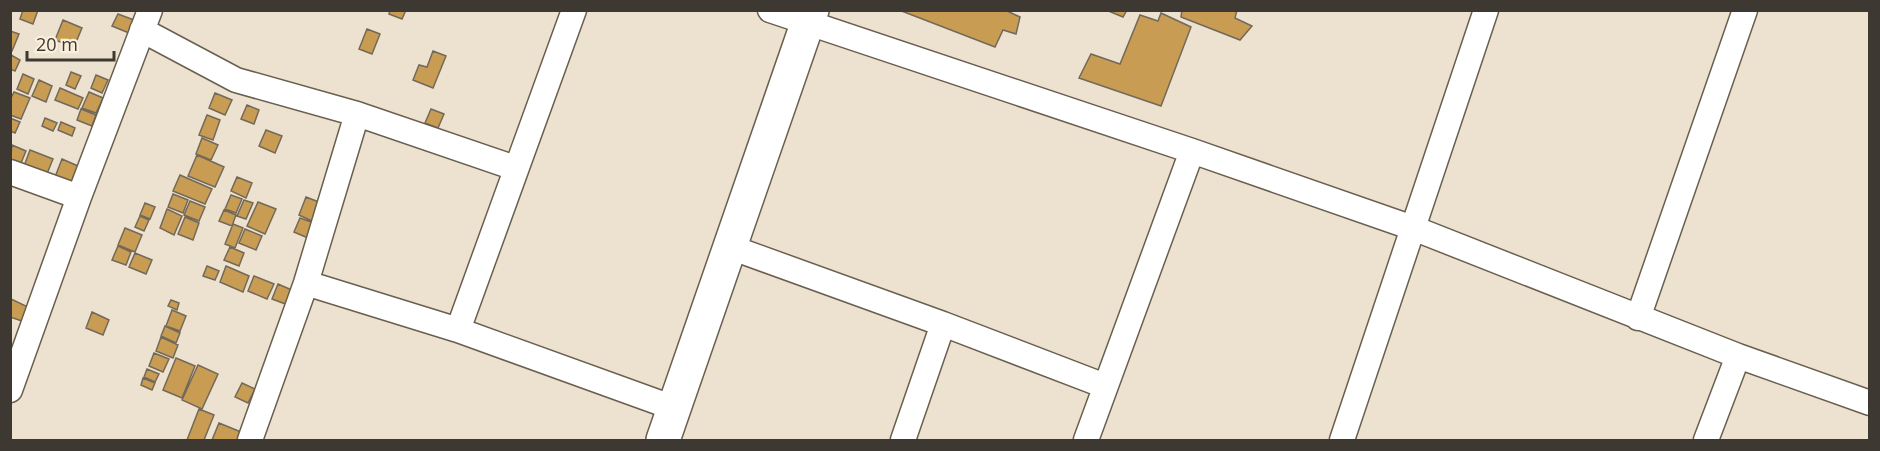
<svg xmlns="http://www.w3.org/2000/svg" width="1880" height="451" font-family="'Open Sans',sans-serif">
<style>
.building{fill:#c89d53;stroke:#736959;stroke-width:1.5}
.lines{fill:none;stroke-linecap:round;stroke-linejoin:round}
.street-casing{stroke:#695f4f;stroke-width:27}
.secondary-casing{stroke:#695f4f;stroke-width:36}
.street{stroke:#fff;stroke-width:24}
.secondary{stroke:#fff;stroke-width:33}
</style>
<rect width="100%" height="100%" fill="#ede1cf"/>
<path class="building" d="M23 10H38L33 24 20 19Z
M390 10H406L402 19 389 14Z
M899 10H1005L1020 17 1016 34 1003 30 995 47Z
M1106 10H1127L1123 17Z
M1182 10H1237L1235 18 1252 26 1240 40 1181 17Z
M1161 13 1191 27 1161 106 1079 78 1091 54 1120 64 1140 15 1158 21Z
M118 14 134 20 129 33 112 26Z
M63 20 82 28 74 47 55 40Z
M367 29 380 34 372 54 359 49Z
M10 31 19 34 12 51H10Z
M433 51 446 56 433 88 413 80 419 65 427 67Z
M11 55 20 60 15 71 10 69Z
M71 72 81 76 75 89 66 85Z
M23 74 34 79 28 94 17 89Z
M96 75 108 80 102 93 91 88Z
M39 80 52 86 46 102 32 96Z
M60 88 83 98 78 109 55 100Z
M14 92 30 98 21 119 10 115V100Z
M89 92 103 98 96 113 82 108Z
M215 93 232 100 225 115 209 108Z
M247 105 259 110 254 124 241 119Z
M81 109 96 115 92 126 77 120Z
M431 109 444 114 438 128 425 123Z
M207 115 220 120 213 140 199 135Z
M10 118 20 122 15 133 10 131Z
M45 118 57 123 53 131 42 126Z
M61 122 75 128 72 136 58 130Z
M266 130 282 136 275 153 259 146Z
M202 138 218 145 211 160 196 154Z
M12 145 26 151 19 168 10 164Z
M30 150 53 159 46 176 24 166Z
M197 155 224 167 215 187 188 176Z
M62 159 78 166 72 184 55 177Z
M180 175 212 189 205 204 173 191Z
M237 177 252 183 246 198 231 191Z
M173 194 188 200 183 213 168 207Z
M231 195 242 199 236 213 225 209Z
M306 197 319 202 312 221 299 215Z
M244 200 253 203 246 219 237 216Z
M190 201 205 207 199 221 184 215Z
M258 202 276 209 265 234 247 226Z
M145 203 155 207 150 219 140 215Z
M167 209 182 216 174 235 160 228Z
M224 210 236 215 232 226 219 221Z
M140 216 149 220 144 231 135 227Z
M185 217 199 223 193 240 178 234Z
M300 218 314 223 308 238 294 232Z
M233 224 243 228 235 248 225 244Z
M125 228 142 235 135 252 118 245Z
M245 229 262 236 256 250 239 243Z
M118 246 131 252 126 265 112 260Z
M230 247 244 253 239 266 224 260Z
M135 253 152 260 146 274 129 267Z
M207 266 219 271 215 280 203 276Z
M226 266 249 276 243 292 220 282Z
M254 276 274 284 267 299 248 291Z
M278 284 294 291 288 305 272 299Z
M11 299 28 307 22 321 10 317Z
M171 300 179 303 177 310 168 306Z
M172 310 186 316 180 331 166 326Z
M92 312 109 320 103 335 86 328Z
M165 326 180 333 176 343 161 336Z
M161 337 178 345 173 358 156 351Z
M154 353 169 359 163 372 149 366Z
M176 358 195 366 182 398 163 390Z
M198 365 218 374 202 409 182 400Z
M147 369 159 374 155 382 144 377Z
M143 378 155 383 152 390 141 385Z
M242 383 255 389 248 403 235 397Z
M199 409 214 415 204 440H187Z
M219 423 241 432 238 440H212Z"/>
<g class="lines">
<defs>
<path id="street" d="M770 10 1192 151 1413 228 1738 356 1870 403
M142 30 236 80 357 114 515 168
M10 172 79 197
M730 247 943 324 903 440
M306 283 458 330 674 408
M1638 318 1745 10
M943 324 1105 386
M458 330 574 10
M10 390 79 197 150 10
M250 440 306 283 357 114
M1086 440 1192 151
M1342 440 1486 10
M1706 440 1738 356"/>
<path id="secondary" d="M663 440 812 10"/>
</defs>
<use href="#street" class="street-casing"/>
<use href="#secondary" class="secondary-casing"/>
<use href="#street" class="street"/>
<use href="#secondary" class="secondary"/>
</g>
<rect width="1880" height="451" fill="none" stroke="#3d3831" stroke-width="24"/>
<path d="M27 51v9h87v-9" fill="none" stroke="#3d3831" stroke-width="3"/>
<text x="36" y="51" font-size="18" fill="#3d3831" stroke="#faefdc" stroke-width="4.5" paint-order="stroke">20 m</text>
</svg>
